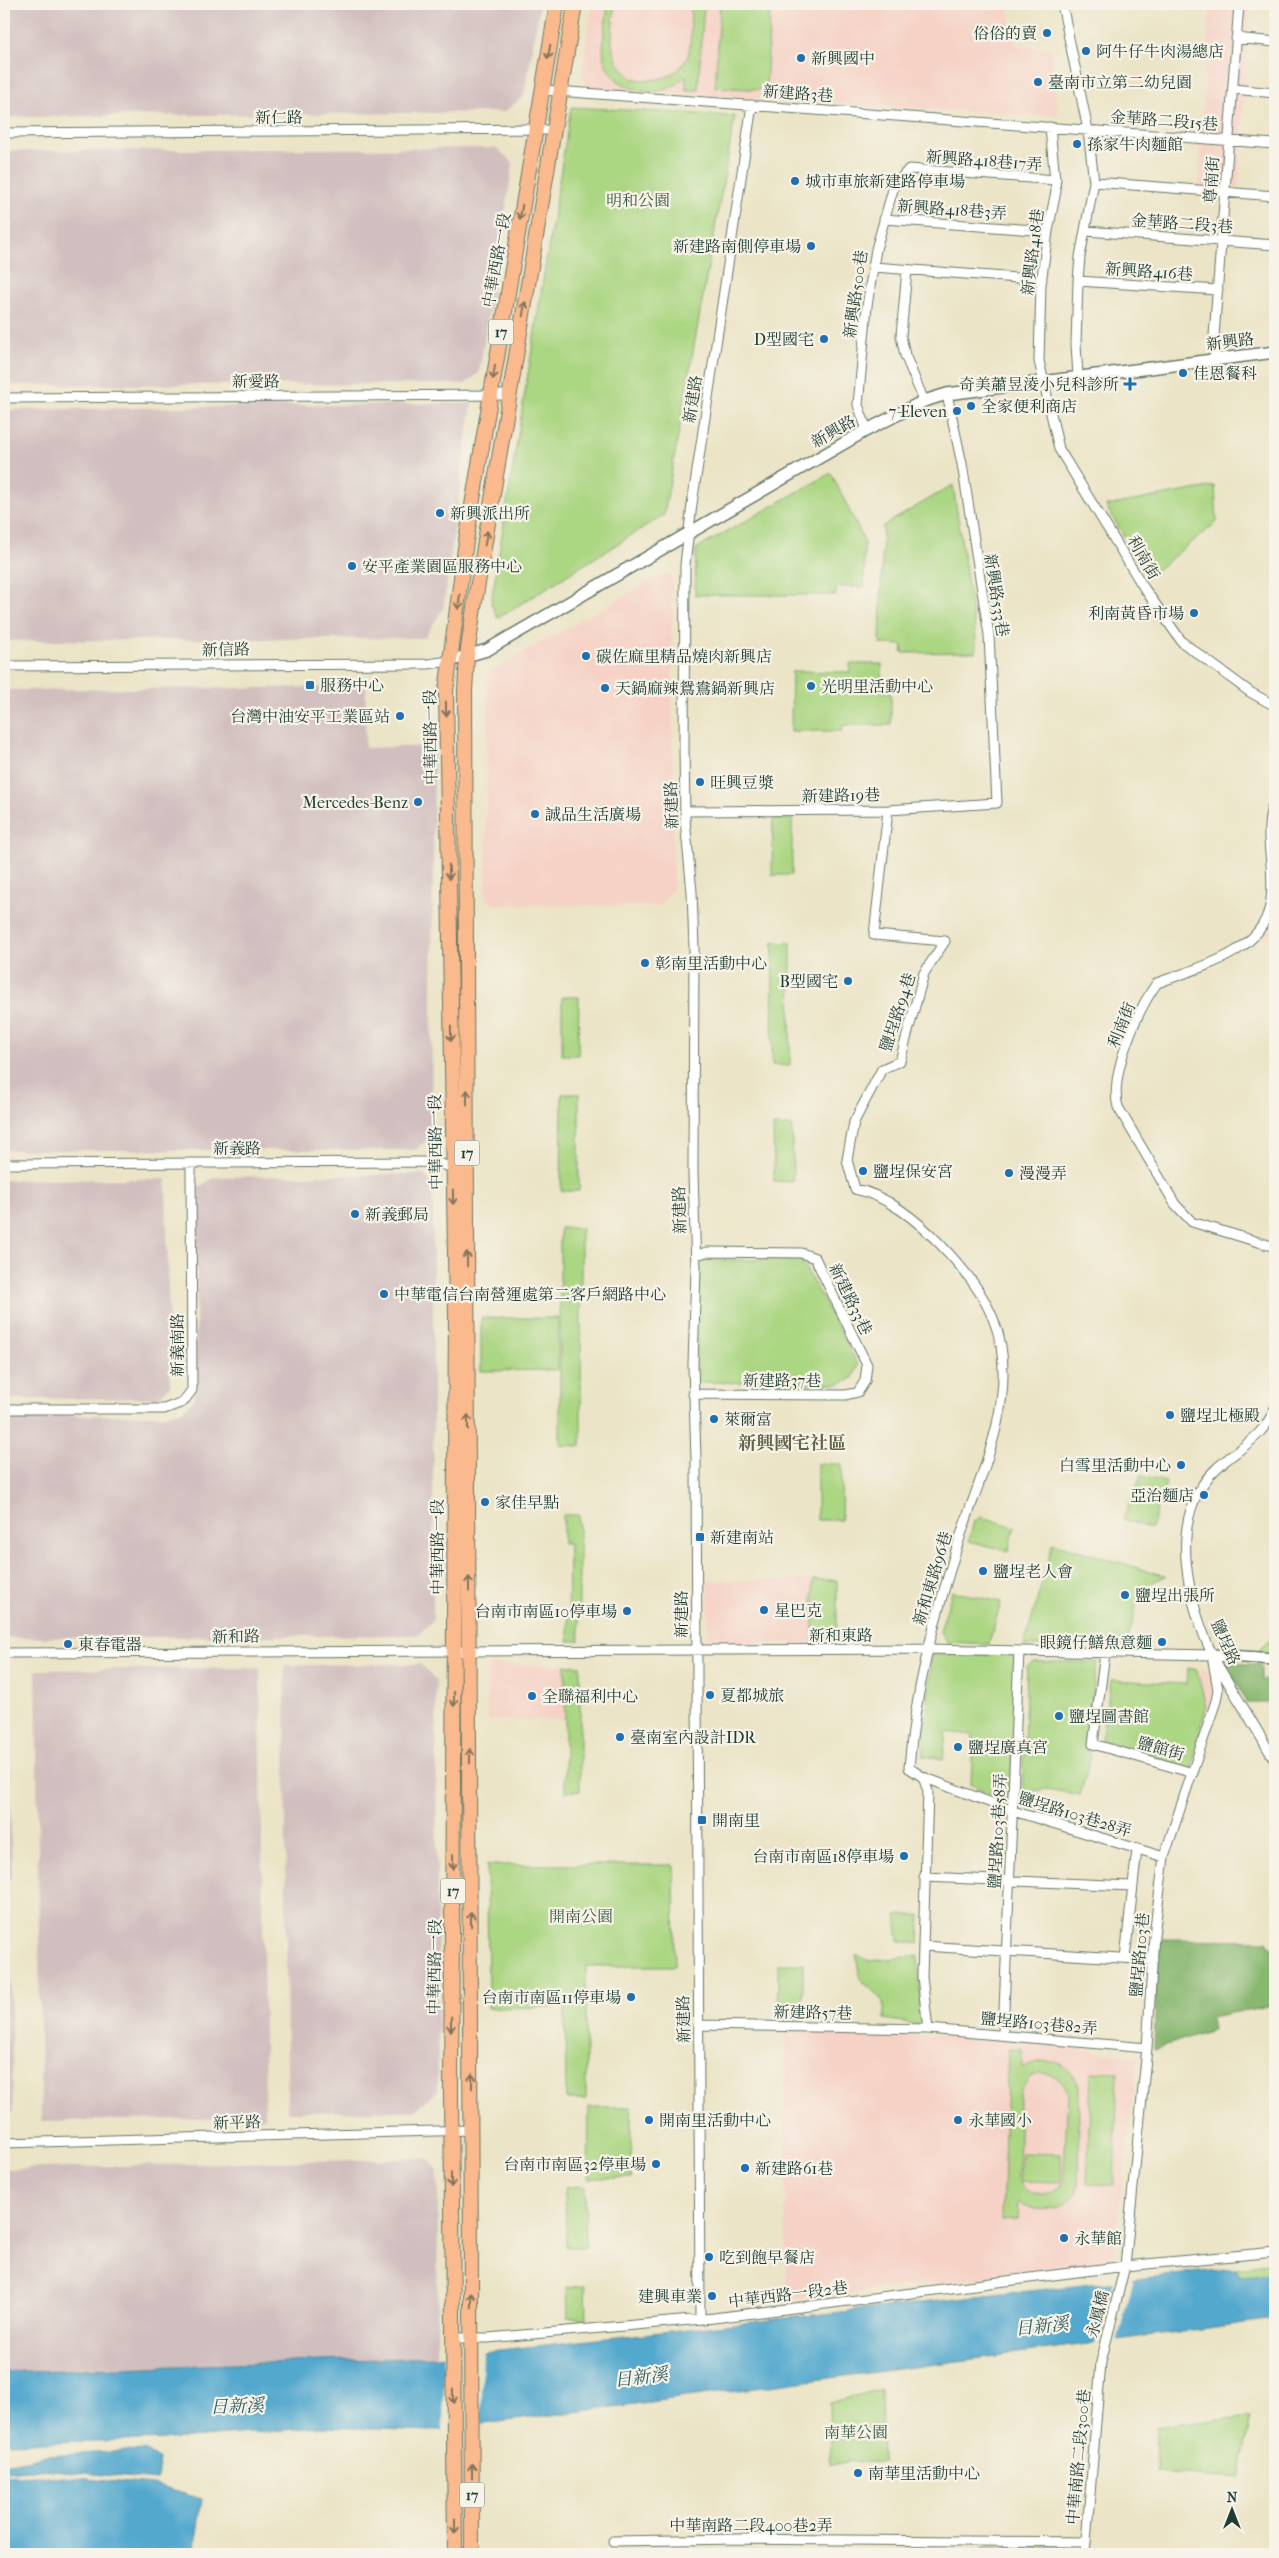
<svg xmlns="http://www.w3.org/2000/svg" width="1279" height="2558" font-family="'IM FELL French Canon','Noto Serif TC',serif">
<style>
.built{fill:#f6d1c5}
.industrial{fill:#d1bfbf}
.green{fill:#abd682;stroke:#658a5b;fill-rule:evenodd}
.forest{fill:#88b770;stroke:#547a52}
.water{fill:#52a8ce;stroke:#387281}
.pier{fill:#ebe4c6}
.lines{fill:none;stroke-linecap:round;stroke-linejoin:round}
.minor-casing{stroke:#667767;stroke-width:11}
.tertiary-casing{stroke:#667767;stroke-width:14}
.primary-casing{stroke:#667767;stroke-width:16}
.minor{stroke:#fff;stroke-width:9}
.tertiary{stroke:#fff;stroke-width:11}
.primary{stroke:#fbba8d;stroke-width:14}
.oneway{stroke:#82755c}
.poi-dot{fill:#1f6fb2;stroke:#f7f3e8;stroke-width:2}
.labels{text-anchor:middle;stroke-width:4.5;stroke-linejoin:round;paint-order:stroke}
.shield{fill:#f7f3e8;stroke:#60746a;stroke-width:1}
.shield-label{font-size:15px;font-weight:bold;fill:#1f3d34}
.poi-label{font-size:16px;fill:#1f3d34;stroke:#f7f3e8;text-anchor:start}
.street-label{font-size:16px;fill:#1f3d34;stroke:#f7f3e8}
.park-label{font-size:16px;fill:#3b5c44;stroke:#f7f3e8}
.neighbourhood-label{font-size:18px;font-weight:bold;fill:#626449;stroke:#f7f3e8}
.water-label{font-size:18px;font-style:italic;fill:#2e5d62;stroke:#f7f3e8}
</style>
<rect width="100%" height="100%" fill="#f7f3e8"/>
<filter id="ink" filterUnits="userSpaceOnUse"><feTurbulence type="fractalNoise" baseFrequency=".02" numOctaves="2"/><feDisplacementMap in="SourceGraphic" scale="10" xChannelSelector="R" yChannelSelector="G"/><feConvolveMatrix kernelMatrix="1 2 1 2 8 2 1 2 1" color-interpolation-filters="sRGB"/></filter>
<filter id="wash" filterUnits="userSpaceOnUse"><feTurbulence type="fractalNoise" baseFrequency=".0096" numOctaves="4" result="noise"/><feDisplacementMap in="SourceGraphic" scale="20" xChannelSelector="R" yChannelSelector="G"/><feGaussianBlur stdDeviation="1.12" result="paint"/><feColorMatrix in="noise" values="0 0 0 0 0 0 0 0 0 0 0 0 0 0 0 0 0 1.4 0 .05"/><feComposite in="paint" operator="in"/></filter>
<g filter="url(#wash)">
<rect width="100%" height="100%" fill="#ebe4c6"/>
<path class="built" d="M592 4H1007L1016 46 1050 48 1059 117 586 88 582 71Z
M1210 4H1250L1238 191 1198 189Z
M663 574 672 576 673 890 658 906 496 905 486 899 488 673Z
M1275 906V942L1263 937Z
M813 1580V1643H716L708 1635V1581Z
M492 1665H565V1720H487V1670Z
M1197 1670H1211L1215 1691 1211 1705 1206 1707Z
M785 2031 990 2038 1138 2057 1113 2259 1107 2263 786 2300Z"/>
<path class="industrial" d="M4 4H540L524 96 504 112 4 117Z
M497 148 513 163 479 373 465 384 4 385V151Z
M472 403 443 609 424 638 4 641V410Z
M366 687 365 748 434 746 431 1137 415 1150H4V690Z
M423 1174 433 1185V1620L418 1635 4 1638V1416L165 1415 183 1410 195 1398 198 1188 214 1177Z
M166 1179 170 1386 158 1398 4 1399V1180Z
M420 1664 436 1680 438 2090 415 2111 287 2112 285 1665Z
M4 1668H7L12 1878 4 1885Z
M260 1668 265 2118 41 2121 36 1670Z
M4 1912 9 1915 13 2111 4 2126Z
M429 2158 438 2172 437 2357 4 2372V2169Z"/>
<path class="green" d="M608 4H615C612 37 605 53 631 78 653 83 679 79 688 55 692 43 690 17 691 4H704L698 90H686V76C680 81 674 87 667 89 643 98 609 85 604 58 601 44 607 19 608 4Z
M720 6 770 8 766 90 715 87Z
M571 107 735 116 664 515 498 618 491 603Z
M831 473 864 540V587H836V595H695L696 549Z
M953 485 976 638V652L902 653 903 645 880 644 883 526Z
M1215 486 1217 522 1148 577 1106 506Z
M850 664H882V692H891V725H843L842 731H791L792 671 850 672Z
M773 819H792V875H772Z
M773 942 791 943 790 1066 772 1065Z
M562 997H579L578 1055H562Z
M562 1094H579V1191H561Z
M773 1126H792L793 1182 774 1181Z
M560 1228H581V1446L560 1445Z
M698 1260H801L858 1365 852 1379 838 1384 696 1382Z
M481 1318H558V1370L481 1371Z
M817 1464H842L841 1520H817Z
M1141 1476 1166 1482 1151 1529 1123 1519Z
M563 1515H579V1641H568L569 1544H563Z
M982 1517 1015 1527 1008 1551 969 1541 974 1521Z
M1053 1543 1166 1576 1140 1588 1127 1645 1024 1646Z
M813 1580H837V1643H813Z
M952 1591 1001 1602 989 1644 947 1642 940 1632Z
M1275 1635V1655L1256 1653Z
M1018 1654 1010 1802 971 1785 973 1735 946 1732 943 1759 923 1756 932 1655Z
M1033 1662H1097L1085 1745 1091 1757 1080 1795 1047 1789 1022 1793 1027 1667Z
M565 1665 580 1666V1791L565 1792Z
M1188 1668 1197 1670 1206 1707 1191 1770 1101 1740 1111 1680 1187 1684Z
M487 1865H674L675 1966H586V2099H566L565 2007 488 2008Z
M896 1915H920L919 1944 899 1941Z
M856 1954 869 1961 918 1956 922 2025 884 2019V2001L860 1979Z
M778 1964H803V2020H778Z
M1008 2049H1022V2068C1046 2055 1068 2060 1079 2086L1078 2188C1071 2212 1037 2215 1018 2202L1017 2219 1002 2220ZM1039 2073C1055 2074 1065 2079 1068 2095L1063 2185C1048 2200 1026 2198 1018 2177L1020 2091 1030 2077Z
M1091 2072 1118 2073 1114 2185 1087 2184Z
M589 2107H631V2178H588Z
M1021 2153 1061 2154V2182L1020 2181Z
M585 2186 586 2247H566L565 2187Z
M1275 2263V2274L1239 2276 1236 2268Z
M585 2286 586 2318H568L567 2287Z
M881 2389 882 2462 830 2463 829 2403Z
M1251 2416 1239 2478 1155 2472 1156 2427Z
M984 2546 1074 2547 1073 2554H983Z"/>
<path class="forest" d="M1226 1662 1261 1665V1680H1275V1703H1246Z
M1158 1939 1268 1940 1275 1952V2005L1210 2017 1212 2030 1154 2049Z"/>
<path class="water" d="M1236 2268 1240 2276 1275 2274V2319L431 2431 321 2427 178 2439 4 2443V2372L437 2357Z
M144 2450 158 2459 159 2472 157 2480 42 2469 4 2472V2464L46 2456Z
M40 2475 153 2485 202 2499 194 2554H4V2476Z"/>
<path class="pier" d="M1134 2275 1117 2342 1095 2345 1115 2277Z
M483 2348 481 2427 443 2432 444 2354Z"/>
</g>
<g filter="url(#ink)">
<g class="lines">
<defs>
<path id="minor" d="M1062 4 1088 130 1094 182 1080 257 1078 281 1076 344 1078 376
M1236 38 1275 42
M1233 89 1275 93
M543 90 1275 144
M1050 127 1056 191 1048 231 1041 284 1039 361 1059 449 1144 588 1182 642 1250 692 1275 706
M4 133 535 129 555 131
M1094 182 1275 196
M884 219 1048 231
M1086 231 1275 245
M874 267 1042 280
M907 270 901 336 905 355 924 401
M1078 281 1218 290
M1215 359 1214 336 1239 4
M4 398 509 395
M867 430 858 405 867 306 876 249 894 186 909 169 1056 180
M4 666 428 664 449 661
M1275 799C1266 820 1269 842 1271 864 1272 878 1273 892 1270 906 1260 955 1196 968 1157 983 1138 1009 1109 1075 1118 1107L1175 1204 1192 1222 1275 1247
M888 810 874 935 945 941 924 973 900 1061 882 1069 854 1122 847 1160 855 1189C886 1195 918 1221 940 1244 968 1273 994 1305 1001 1346 1012 1416 977 1482 957 1547 934 1621 915 1690 909 1768L923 1777 1013 1811 1164 1857
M685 811 888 810 997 803 989 635 962 464 947 394
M4 1164 435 1162 456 1169
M693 1394 846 1395 858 1392 865 1381 867 1365 815 1258 801 1253 707 1252 696 1255
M1275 1408C1261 1445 1224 1453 1203 1484 1172 1530 1188 1597 1208 1645 1214 1661 1224 1675 1232 1689 1247 1713 1261 1737 1275 1761
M4 1409H164L183 1402 192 1390 191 1163
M4 1653 926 1649 1212 1655 1218 1690 1216 1701 1164 1857 1154 1935 1147 2048 1125 2266 1101 2362 1085 2554
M1105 1653 1093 1744 1193 1773
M923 1777 928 1791 922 1977 928 2029
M924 1877 1132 1886
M923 1946 1153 1960
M1125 1958 1137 1849
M698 2025 928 2029 1147 2048
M1003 2034 1019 1651
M4 2143 471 2130
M700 2319 696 1459 693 1365 696 1269 693 1173 694 948 692 892 685 820 684 746 685 565 692 504 752 105
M452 2338H488L714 2318 1125 2266 1275 2252
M613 2541 739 2539 1086 2542"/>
<path id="tertiary" d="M449 661 487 650 867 430 924 401 947 394 1275 352
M1212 1655 1275 1659"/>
<path id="primary" d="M455 2554 451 2091 456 1315 446 691 466 541 557 4
M472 2554 465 691 467 656 474 607 575 4"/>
</defs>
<use href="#minor" class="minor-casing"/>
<use href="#tertiary" class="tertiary-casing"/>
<use href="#primary" class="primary-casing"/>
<use href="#minor" class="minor"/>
<use href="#tertiary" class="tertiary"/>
<use href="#primary" class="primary"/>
</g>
<defs><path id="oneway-shaft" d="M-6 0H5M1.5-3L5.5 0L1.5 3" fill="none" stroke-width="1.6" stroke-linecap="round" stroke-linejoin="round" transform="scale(1.25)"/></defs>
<g class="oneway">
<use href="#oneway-shaft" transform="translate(549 52) rotate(100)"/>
<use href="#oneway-shaft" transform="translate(521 212) rotate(100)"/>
<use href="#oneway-shaft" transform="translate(524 309) rotate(-80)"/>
<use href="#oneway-shaft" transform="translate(494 372) rotate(99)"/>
<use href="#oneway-shaft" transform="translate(486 538) rotate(-80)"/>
<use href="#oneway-shaft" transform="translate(459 602) rotate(97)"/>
<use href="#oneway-shaft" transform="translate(446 709) rotate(89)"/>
<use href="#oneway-shaft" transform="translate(449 872) rotate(89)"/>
<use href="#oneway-shaft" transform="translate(451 1034) rotate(89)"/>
<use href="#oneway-shaft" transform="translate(467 1097) rotate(-90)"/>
<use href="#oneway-shaft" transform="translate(453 1197) rotate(89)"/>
<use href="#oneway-shaft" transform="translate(467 1259) rotate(-91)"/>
<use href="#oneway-shaft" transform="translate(468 1422) rotate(-90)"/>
<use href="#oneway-shaft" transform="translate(469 1584) rotate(-90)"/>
<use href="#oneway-shaft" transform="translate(454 1699) rotate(91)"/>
<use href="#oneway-shaft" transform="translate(470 1756) rotate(-90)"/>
<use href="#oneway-shaft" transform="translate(453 1862) rotate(91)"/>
<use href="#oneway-shaft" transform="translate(471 1919) rotate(-90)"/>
<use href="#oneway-shaft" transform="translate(451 2024) rotate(91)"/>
<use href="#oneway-shaft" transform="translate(472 2081) rotate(-90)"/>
<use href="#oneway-shaft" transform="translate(451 2180) rotate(90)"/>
<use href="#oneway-shaft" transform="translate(471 2300) rotate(-90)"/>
<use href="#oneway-shaft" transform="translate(453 2396) rotate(89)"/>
<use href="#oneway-shaft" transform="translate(472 2471) rotate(-90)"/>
<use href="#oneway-shaft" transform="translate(455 2526) rotate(90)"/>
</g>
</g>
<g class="poi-dot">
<circle cx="1047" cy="33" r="5"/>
<circle cx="1086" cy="51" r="5"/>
<circle cx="801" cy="58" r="5"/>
<circle cx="1038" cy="82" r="5"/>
<circle cx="1077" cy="144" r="5"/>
<circle cx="795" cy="181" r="5"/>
<circle cx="811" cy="246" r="5"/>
<circle cx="824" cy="339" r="5"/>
<circle cx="1183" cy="373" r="5"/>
<path d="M1127.5 376.5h5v5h5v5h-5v5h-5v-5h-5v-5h5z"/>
<circle cx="971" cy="406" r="5"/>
<circle cx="957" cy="411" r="5"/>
<circle cx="440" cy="513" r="5"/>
<circle cx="352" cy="566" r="5"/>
<circle cx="1194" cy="613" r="5"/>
<circle cx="586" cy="656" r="5"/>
<rect x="305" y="680" width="10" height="10" rx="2.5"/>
<circle cx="811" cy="686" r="5"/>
<circle cx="605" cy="688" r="5"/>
<circle cx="400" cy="716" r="5"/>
<circle cx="700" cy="782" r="5"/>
<circle cx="418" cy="802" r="5"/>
<circle cx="535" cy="814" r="5"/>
<circle cx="645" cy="963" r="5"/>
<circle cx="848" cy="981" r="5"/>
<circle cx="863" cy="1171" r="5"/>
<circle cx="1009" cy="1173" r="5"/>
<circle cx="355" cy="1214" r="5"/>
<circle cx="384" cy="1294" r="5"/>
<circle cx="1170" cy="1415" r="5"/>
<circle cx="714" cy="1419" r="5"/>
<circle cx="1181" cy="1465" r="5"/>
<circle cx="1204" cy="1495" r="5"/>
<circle cx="485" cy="1502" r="5"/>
<rect x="695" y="1532" width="10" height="10" rx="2.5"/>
<circle cx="983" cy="1571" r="5"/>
<circle cx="1125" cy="1595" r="5"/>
<circle cx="764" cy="1610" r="5"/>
<circle cx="627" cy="1611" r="5"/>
<circle cx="1162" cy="1642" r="5"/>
<circle cx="68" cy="1644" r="5"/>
<circle cx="710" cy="1695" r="5"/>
<circle cx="532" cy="1696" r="5"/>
<circle cx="1059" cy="1716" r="5"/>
<circle cx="620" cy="1737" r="5"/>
<circle cx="958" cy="1747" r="5"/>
<rect x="697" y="1815" width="10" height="10" rx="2.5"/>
<circle cx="904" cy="1856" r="5"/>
<circle cx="631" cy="1997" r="5"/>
<circle cx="649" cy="2120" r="5"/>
<circle cx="958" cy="2120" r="5"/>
<circle cx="656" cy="2164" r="5"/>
<circle cx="745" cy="2168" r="5"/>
<circle cx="1064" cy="2238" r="5"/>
<circle cx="709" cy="2257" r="5"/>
<circle cx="712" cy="2296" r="5"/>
<circle cx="858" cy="2473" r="5"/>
</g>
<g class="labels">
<g class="shield">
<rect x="488.5" y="319.5" width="25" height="25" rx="4"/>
<rect x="454.5" y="1140.5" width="25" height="25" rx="4"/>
<rect x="440.5" y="1878.5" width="25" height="25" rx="4"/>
<rect x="459.5" y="2482.5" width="25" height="25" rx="4"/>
</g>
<g class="shield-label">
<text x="501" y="337">17</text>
<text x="467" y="1158">17</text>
<text x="453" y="1896">17</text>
<text x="472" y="2500">17</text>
</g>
<g class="poi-label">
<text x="1037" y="39" text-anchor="end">俗俗的賣</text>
<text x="1096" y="57">阿牛仔牛肉湯總店</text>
<text x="811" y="64">新興國中</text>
<text x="1048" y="88">臺南市立第二幼兒園</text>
<text x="1087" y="150">孫家牛肉麵館</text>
<text x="805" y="187">城市車旅新建路停車場</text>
<text x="801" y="252" text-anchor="end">新建路南側停車場</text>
<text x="814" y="345" text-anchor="end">D型國宅</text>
<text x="1193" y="379">佳恩餐科</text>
<text x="1119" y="390" text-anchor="end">奇美蕭昱淩小兒科診所</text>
<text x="981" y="412">全家便利商店</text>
<text x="947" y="417" text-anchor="end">7-Eleven</text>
<text x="450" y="519">新興派出所</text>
<text x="362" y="572">安平產業園區服務中心</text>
<text x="1184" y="619" text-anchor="end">利南黃昏市場</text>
<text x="596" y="662">碳佐麻里精品燒肉新興店</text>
<text x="320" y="691">服務中心</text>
<text x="821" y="692">光明里活動中心</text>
<text x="615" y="694">天鍋麻辣鴛鴦鍋新興店</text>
<text x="390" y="722" text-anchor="end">台灣中油安平工業區站</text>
<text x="710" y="788">旺興豆漿</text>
<text x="408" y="808" text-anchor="end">Mercedes-Benz</text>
<text x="545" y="820">誠品生活廣場</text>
<text x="655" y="969">彰南里活動中心</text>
<text x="838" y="987" text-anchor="end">B型國宅</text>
<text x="873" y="1177">鹽埕保安宮</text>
<text x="1019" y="1179">漫漫弄</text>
<text x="365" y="1220">新義郵局</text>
<text x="394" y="1300">中華電信台南營運處第二客戶網路中心</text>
<text x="1180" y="1421">鹽埕北極殿</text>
<text x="724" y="1425">萊爾富</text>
<text x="1171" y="1471" text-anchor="end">白雪里活動中心</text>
<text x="1194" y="1501" text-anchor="end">亞治麵店</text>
<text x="495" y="1508">家佳早點</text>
<text x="710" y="1543">新建南站</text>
<text x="993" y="1577">鹽埕老人會</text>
<text x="1135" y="1601">鹽埕出張所</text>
<text x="774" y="1616">星巴克</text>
<text x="617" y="1617" text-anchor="end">台南市南區10停車場</text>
<text x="1152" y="1648" text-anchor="end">眼鏡仔鱔魚意麵</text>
<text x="78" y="1650">東春電器</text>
<text x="720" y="1701">夏都城旅</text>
<text x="542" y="1702">全聯福利中心</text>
<text x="1069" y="1722">鹽埕圖書館</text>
<text x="630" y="1743">臺南室內設計IDR</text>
<text x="968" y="1753">鹽埕廣真宮</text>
<text x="712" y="1826">開南里</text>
<text x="894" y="1862" text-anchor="end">台南市南區18停車場</text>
<text x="621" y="2003" text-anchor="end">台南市南區11停車場</text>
<text x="659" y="2126">開南里活動中心</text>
<text x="968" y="2126">永華國小</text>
<text x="646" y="2170" text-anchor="end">台南市南區32停車場</text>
<text x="755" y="2174">新建路61巷</text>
<text x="1074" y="2244">永華館</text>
<text x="719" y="2263">吃到飽早餐店</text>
<text x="702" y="2302" text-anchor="end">建興車業</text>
<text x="868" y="2479">南華里活動中心</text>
</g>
<g class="street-label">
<text transform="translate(798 93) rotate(4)" y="6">新建路3巷</text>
<text x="279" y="123">新仁路</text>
<text transform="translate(1164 120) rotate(4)" y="6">金華路二段15巷</text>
<text transform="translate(984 160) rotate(4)" y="6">新興路418巷17弄</text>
<text transform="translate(1211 180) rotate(-86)" y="6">尊南街</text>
<text transform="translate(952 209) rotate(4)" y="6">新興路418巷3弄</text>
<text transform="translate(1182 223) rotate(4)" y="6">金華路二段3巷</text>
<text transform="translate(1032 252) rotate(-83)" y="6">新興路418巷</text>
<text transform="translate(496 260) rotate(-80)" y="6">中華西路一段</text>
<text transform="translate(1149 271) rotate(4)" y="6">新興路416巷</text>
<text transform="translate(855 294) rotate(-82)" y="6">新興路500巷</text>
<text transform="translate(1230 341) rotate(-7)" y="6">新興路</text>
<text x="256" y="387">新愛路</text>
<text transform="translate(692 399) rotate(-81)" y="6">新建路</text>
<text transform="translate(833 431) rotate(-30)" y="6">新興路</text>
<text transform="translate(1144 557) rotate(60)" y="6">利南街</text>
<text transform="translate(997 595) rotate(81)" y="6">新興路533巷</text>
<text transform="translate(226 649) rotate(-1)" y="6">新信路</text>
<text transform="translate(430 737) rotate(-91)" y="6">中華西路一段</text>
<text transform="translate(841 795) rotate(-1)" y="6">新建路19巷</text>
<text transform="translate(671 805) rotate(-92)" y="6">新建路</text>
<text transform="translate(897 1012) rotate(-72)" y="6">鹽埕路94巷</text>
<text transform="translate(1121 1025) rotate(-68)" y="6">利南街</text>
<text transform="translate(435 1142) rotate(-91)" y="6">中華西路一段</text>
<text x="237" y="1154">新義路</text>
<text transform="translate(679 1210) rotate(-92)" y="6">新建路</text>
<text transform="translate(851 1299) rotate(64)" y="6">新建路33巷</text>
<text transform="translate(177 1345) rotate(-90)" y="6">新義南路</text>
<text x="782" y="1386">新建路37巷</text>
<text transform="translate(437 1547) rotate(-90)" y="6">中華西路一段</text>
<text transform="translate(932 1578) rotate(-73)" y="6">新和東路96巷</text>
<text transform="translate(681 1614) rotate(-90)" y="6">新建路</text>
<text x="841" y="1641">新和東路</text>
<text transform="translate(236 1636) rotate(-1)" y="6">新和路</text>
<text transform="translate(1226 1642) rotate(66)" y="6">鹽埕路</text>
<text transform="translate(1161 1748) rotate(16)" y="6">鹽館街</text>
<text transform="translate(1075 1814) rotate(17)" y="6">鹽埕路103巷28弄</text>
<text transform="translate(997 1831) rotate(-87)" y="6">鹽埕路103巷58弄</text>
<text transform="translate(1139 1955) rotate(-85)" y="6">鹽埕路103巷</text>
<text transform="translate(434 1967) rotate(-89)" y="6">中華西路一段</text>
<text transform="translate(813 2012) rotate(1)" y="6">新建路57巷</text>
<text transform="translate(683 2019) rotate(-91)" y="6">新建路</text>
<text transform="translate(1039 2023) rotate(5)" y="6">鹽埕路103巷82弄</text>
<text transform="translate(237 2122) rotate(-2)" y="6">新平路</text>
<text transform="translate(788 2294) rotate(-7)" y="6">中華西路一段2巷</text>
<text transform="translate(1097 2314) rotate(-76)" y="6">永鳳橋</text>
<text transform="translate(1078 2457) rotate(-85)" y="6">中華南路二段300巷</text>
<text x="751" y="2531">中華南路二段400巷2弄</text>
</g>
<g class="park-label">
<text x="638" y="206">明和公園</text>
<text x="581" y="1922">開南公園</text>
<text x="856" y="2438">南華公園</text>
</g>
<g class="neighbourhood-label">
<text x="792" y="1449">新興國宅社區</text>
</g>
<g class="water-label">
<text transform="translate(1042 2326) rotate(-6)" y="6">日新溪</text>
<text transform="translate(641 2377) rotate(-7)" y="6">日新溪</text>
<text transform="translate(237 2406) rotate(-2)" y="6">日新溪</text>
</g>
</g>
<rect width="1279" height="2558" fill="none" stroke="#f7f3e8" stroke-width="20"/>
<g transform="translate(1232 2510)" stroke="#f7f3e8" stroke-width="4" paint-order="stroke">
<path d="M0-4L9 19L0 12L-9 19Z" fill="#1f3d34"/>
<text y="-8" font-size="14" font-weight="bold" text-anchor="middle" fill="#1f3d34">N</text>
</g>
</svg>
